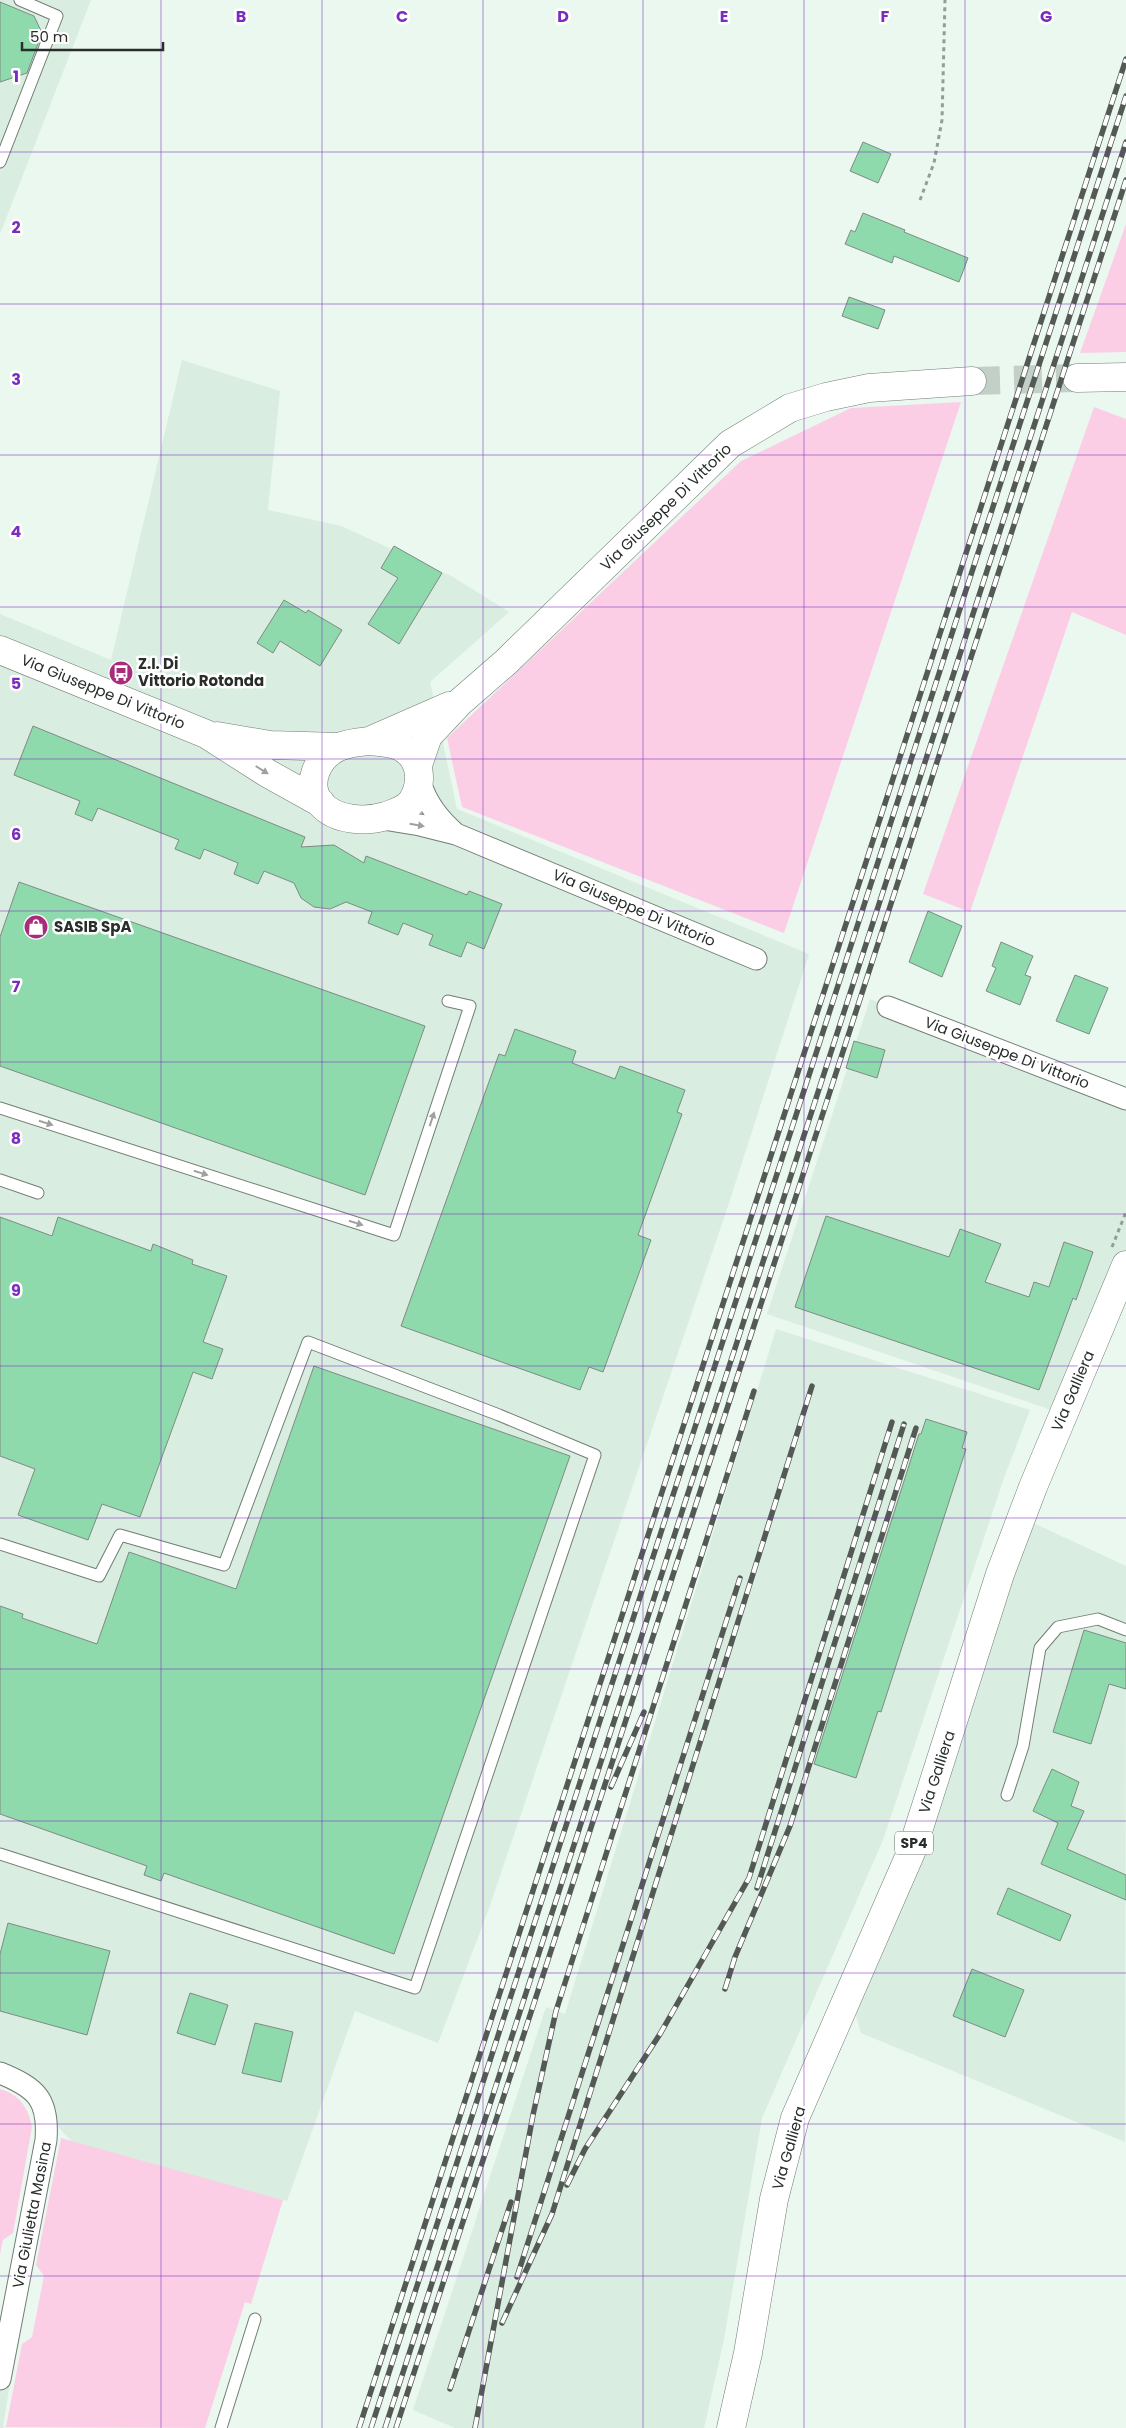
<svg xmlns="http://www.w3.org/2000/svg" width="1126" height="2428" font-family="Poppins,sans-serif">
<style>
.built{fill:#d9ede0}
.green{fill:#fccee6}
.building{fill:#8fdaac;stroke:#7f8b83}
.lines{fill:none;stroke-linecap:round;stroke-linejoin:round}
.secondary-tunnel{stroke:#c3d0c8;stroke-width:28;stroke-dasharray:28 14;stroke-linecap:butt}
.lane-casing{stroke:#717d75;stroke-width:13}
.street-casing{stroke:#717d75;stroke-width:23}
.secondary-casing{stroke:#717d75;stroke-width:29}
.primary-casing{stroke:#717d75;stroke-width:29}
.path{stroke:#929d96;stroke-width:3;stroke-dasharray:4 4;stroke-linecap:butt}
.lane{stroke:#fff;stroke-width:11}
.street{stroke:#fff;stroke-width:21}
.secondary{stroke:#fff;stroke-width:28}
.primary{stroke:#fff;stroke-width:28}
.rail-casing{stroke:#535a55;stroke-width:5.5}
.rail{stroke:#fff;stroke-width:4;stroke-dasharray:11;stroke-linecap:butt}
.oneway{fill:#9ea19f}
.grid{fill:none;stroke:#7b2cbf;stroke-width:1;stroke-opacity:0.55}
.labels{text-anchor:middle;stroke-width:5;stroke-linejoin:round;paint-order:stroke}
.shield{fill:#fff;stroke:#686d6a;stroke-width:1}
.shield-label{font-size:14px;font-weight:bold;fill:#282e2a}
.street-label{font-size:15px;fill:#282e2a;stroke:#fff}
.poi-label{font-size:15px;font-weight:bold;fill:#282e2a;stroke:#fff;text-anchor:start}
.grid-label{font-size:16px;text-anchor:middle;font-weight:bold;fill:#7b2cbf;stroke:#fff;stroke-width:5;stroke-linejoin:round;paint-order:stroke}
</style>
<rect width="100%" height="100%" fill="#eaf8ef"/>
<path class="built" d="M0 0H91L0 234Z
M182 360 280 391 268 510 341 526 453 577 509 612 430 682 457 809 809 954 729 1203 488 1911 438 2043 355 2011 287 2201 76 2146 32 2099 0 2083V614L111 660Z
M870 999 1126 1100V1299L1075 1418 767 1314Z
M776 1329 1030 1410 1005 1475 883 1840 762 2118 724 2339 704 2428H455L413 2410 546 2007 565 2014Z
M1029 1521 1126 1566 1125 2142 861 2033 852 2003Z
M0 2332 17 2336 3 2428H0Z"/>
<path class="green" d="M1126 224V352L1080 353Z
M961 402 784 933 462 807 447 738 741 461 851 408Z
M1094 407 1126 419V635L1072 612 970 912 923 894Z
M0 2089C20 2095 28 2107 32 2127L13 2233 3 2240 0 2254Z
M61 2138 283 2200 251 2304 245 2302 205 2428 6 2427 22 2344 32 2337 44 2276 36 2265Z"/>
<path class="building" d="M0 2 34 16 42 33 27 73 0 82Z
M863 142 891 154 878 183 850 171Z
M863 213 905 230 904 232 968 258 959 282 894 256 892 263 845 244 851 230 855 232Z
M849 297 885 310 878 329 842 316Z
M394 546 442 573 399 644 368 624 398 578 381 568Z
M284 600 306 613 308 610 342 630 320 666 280 641 273 653 257 643Z
M33 726 305 837 301 847 334 845 364 863 366 856 467 895 469 891 502 904 484 949 467 942 461 957 429 945 433 935 403 923 398 935 368 923 372 912 346 902 330 909 314 907 301 898 294 883 264 871 258 884 234 874 238 863 204 849 200 859 175 849 179 840 98 808 92 821 75 814 80 801 14 775Z
M19 882 425 1026 365 1195 0 1066V937Z
M928 911 962 926 942 977 909 962Z
M1001 942 1033 956 1025 975 1031 977 1020 1005 986 991 996 968 992 966Z
M1075 975 1108 988 1089 1034 1056 1021Z
M515 1029 576 1051 572 1063 615 1079 620 1066 685 1090 677 1112 682 1114 638 1235 651 1240 603 1372 589 1367 580 1390 401 1326 499 1054 505 1056Z
M854 1041 885 1050 877 1078 846 1068Z
M826 1216 949 1257 960 1229 1001 1244 985 1282 1029 1297 1034 1282 1049 1287 1064 1242 1093 1252 1076 1300 1073 1298 1039 1390 795 1307Z
M0 1217 52 1236 58 1217 151 1251 153 1244 193 1260 192 1264 227 1276 203 1342 223 1349 212 1379 193 1372 140 1517 102 1504 88 1540 18 1515 35 1469 0 1456Z
M314 1366 570 1456 394 1954 164 1873 161 1881 144 1875 147 1866 0 1814V1606L23 1614 22 1618 97 1644 129 1552 236 1589Z
M926 1419 967 1432 962 1448 966 1449 881 1712 878 1711 856 1778 814 1764 919 1434H921Z
M1084 1630 1126 1643V1689L1109 1684 1091 1744 1053 1732Z
M1052 1769 1079 1782 1071 1806 1084 1811 1067 1849 1126 1875V1900L1041 1864 1058 1823 1033 1811Z
M1008 1888 1071 1915 1060 1941 997 1914Z
M8 1923 110 1951 87 2035 0 2011V1954Z
M972 1969 1024 1990 1005 2037 953 2016Z
M190 1993 228 2005 215 2045 177 2033Z
M255 2023 293 2032 281 2082 242 2073Z"/>
<g class="lines">
<path class="secondary-tunnel" d="M972 381 1077 378"/>
<defs>
<path id="lane" d="M0 162 57 16 20 0
M0 1108 394 1235 470 1006 448 1001
M0 1180 38 1193
M0 1544 99 1576 120 1535 224 1565 308 1342 499 1415 595 1455 415 1988 0 1854
M1007 1795 1023 1746 1040 1648 1058 1627 1098 1619 1126 1630
M221 2428 255 2319"/>
<path id="street" d="M420 782C427 804 439 819 456 834
M377 818 420 825 456 834 756 959
M888 1007 1126 1099
M0 2073C37 2088 49 2100 46 2140L0 2379"/>
<path id="secondary" d="M1077 378 1126 377
M0 650 206 734 267 773 321 803
M217 736 270 745 339 747
M369 741C379 742 389 742 399 746 421 756 424 782 412 801 407 809 394 813 386 816 366 822 336 821 321 804 304 784 318 756 339 747 348 743 359 742 369 741Z
M369 741 449 706
M418 765 428 736 460 702 506 662 730 444 790 408 826 397 869 388 972 381"/>
<path id="primary" d="M731 2428 748 2353 774 2199 795 2118 912 1850 1000 1574 1033 1487 1126 1265"/>
</defs>
<use href="#lane" class="lane-casing"/>
<use href="#street" class="street-casing"/>
<use href="#secondary" class="secondary-casing"/>
<use href="#primary" class="primary-casing"/>
<path class="path" d="M920 200 934 163 942 120 945 0
M1112 1247 1126 1212"/>
<use href="#lane" class="lane"/>
<use href="#street" class="street"/>
<use href="#secondary" class="secondary"/>
<use href="#primary" class="primary"/>
<defs>
<path id="rail" d="M611 1787 644 1712
M757 1888 904 1424
M725 1989 735 1957 790 1826 916 1428
M567 2185 585 2149 660 2034 749 1878 892 1422
M517 2277 740 1578
M502 2323 552 2214 812 1386
M450 2389 511 2202
M359 2428 1126 59
M371 2428 1126 96
M385 2428 1126 142
M396 2428 1126 180
M475 2428 533 2115 556 2011 754 1391"/>
</defs>
<use href="#rail" class="rail-casing"/>
<use href="#rail" class="rail"/>
</g>
<defs><path id="oneway-solid" d="M-6-.8H1V-3.2L6.5 0L1 3.2V.8H-6Z" transform="scale(1.25)"/></defs>
<g class="oneway">
<use href="#oneway-solid" transform="translate(262 770) rotate(32)"/>
<use href="#oneway-solid" transform="translate(417 825) rotate(10)"/>
<use href="#oneway-solid" transform="translate(432 1119) rotate(-72)"/>
<use href="#oneway-solid" transform="translate(46 1123) rotate(18)"/>
<use href="#oneway-solid" transform="translate(201 1173) rotate(18)"/>
<use href="#oneway-solid" transform="translate(356 1223) rotate(18)"/>
</g>
<path class="grid" d="M161 0V2428M322 0V2428M483 0V2428M643 0V2428M804 0V2428M965 0V2428M0 152H1126M0 304H1126M0 455H1126M0 607H1126M0 759H1126M0 911H1126M0 1062H1126M0 1214H1126M0 1366H1126M0 1518H1126M0 1669H1126M0 1821H1126M0 1973H1126M0 2124H1126M0 2276H1126"/>
<defs>
<symbol id="bus-disc" viewBox="-11 -11 22 22"><circle r="9.5" fill="#a92b7c" stroke="#fff"/><path d="M-5-6H5V4H4V6H2V4H-2V6H-4V4H-5ZM-3.5-4V0h7V-4ZM-3.5 1.2v1.5H-2V1.2ZM2 1.2v1.5H3.5V1.2Z" fill="#fff"/></symbol>
<symbol id="shop-disc" viewBox="-11 -11 22 22"><circle r="9.5" fill="#a92b7c" stroke="#fff"/><path d="M-5-2.5h2.3a2.7 3.5 0 0 1 5.4 0H5L5.5 6h-11ZM-1.5-2.5h3a1.5 2.3 0 0 0-3 0Z" fill="#fff"/></symbol>
</defs>
<g fill-rule="evenodd">
<use href="#bus-disc" x="107" y="659" width="28" height="28"/>
<use href="#shop-disc" x="22" y="913" width="28" height="28"/>
</g>
<g class="labels">
<rect class="shield" x="895" y="1831.5" width="38" height="23" rx="4"/>
<g class="shield-label">
<text x="914" y="1848">SP4</text>
</g>
<g class="street-label">
<text transform="translate(666 507) rotate(-44)" y="5">Via Giuseppe Di Vittorio</text>
<text transform="translate(103 692) rotate(22)" y="5">Via Giuseppe Di Vittorio</text>
<text transform="translate(634 908) rotate(23)" y="5">Via Giuseppe Di Vittorio</text>
<text transform="translate(1007 1053) rotate(21)" y="5">Via Giuseppe Di Vittorio</text>
<text transform="translate(1073 1391) rotate(-67)" y="5">Via Galliera</text>
<text transform="translate(937 1772) rotate(-72)" y="5">Via Galliera</text>
<text transform="translate(789 2148) rotate(-74)" y="5">Via Galliera</text>
<text transform="translate(32 2215) rotate(-79)" y="5">Via Giulietta Masina</text>
</g>
<g class="poi-label">
<text x="138" y="669">Z.I. Di<tspan x="138" dy="17">Vittorio Rotonda</tspan></text>
<text x="54" y="932">SASIB SpA</text>
</g>
</g>
<g class="grid-label">
<text x="241" y="22">B</text>
<text x="402" y="22">C</text>
<text x="563" y="22">D</text>
<text x="724" y="22">E</text>
<text x="885" y="22">F</text>
<text x="1046" y="22">G</text>
<text x="16" y="82">1</text>
<text x="16" y="233">2</text>
<text x="16" y="385">3</text>
<text x="16" y="537">4</text>
<text x="16" y="689">5</text>
<text x="16" y="840">6</text>
<text x="16" y="992">7</text>
<text x="16" y="1144">8</text>
<text x="16" y="1296">9</text>
</g>
<path d="M22 42v8h141v-8" fill="none" stroke="#282e2a" stroke-width="2.5"/>
<text x="30" y="42" font-size="15" fill="#282e2a" stroke="#ffffff" stroke-width="4" paint-order="stroke">50 m</text>
</svg>
